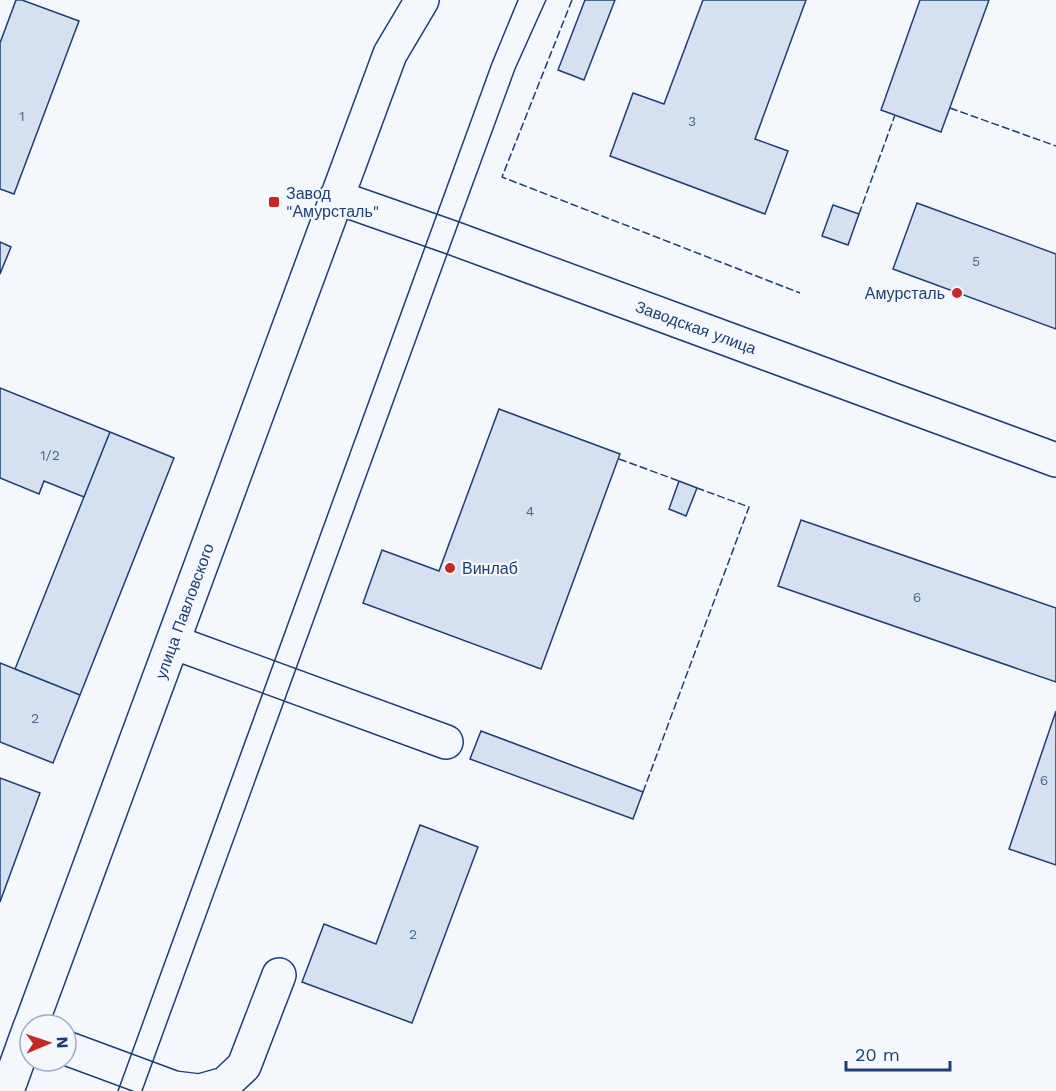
<svg xmlns="http://www.w3.org/2000/svg" width="1056" height="1091" font-family="'Work Sans',sans-serif">
<style>
.building{fill:#d5e0f0;stroke:#1d3f73;stroke-width:1.5}
.lines{fill:none;stroke-linecap:round;stroke-linejoin:round}
.minor-casing{stroke:#1d3f73;stroke-width:36}
.minor{stroke:#f4f7fb;stroke-width:33}
.tram{stroke:#1d3f73;stroke-width:1.5}
.fence{stroke:#1d3f73;stroke-width:1.5;stroke-dasharray:8 3;stroke-linecap:butt}
.poi-dot{fill:#c62828;stroke:#f4f7fb;stroke-width:2}
.labels{text-anchor:middle;stroke-width:4.5;stroke-linejoin:round;paint-order:stroke}
.number-label{font-size:14px;fill:#4b6792}
.poi-label{font-size:16px;fill:#1d3f73;stroke:#f4f7fb;text-anchor:start}
.street-label{font-size:16px;fill:#1d3f73;stroke:#f4f7fb}
</style>
<rect width="100%" height="100%" fill="#f4f7fb"/>
<path class="building" d="M16 0H22L79 21 14 194 0 189V43Z
M585 0H615L584 80 558 70Z
M703 0H806L755 139 788 151 765 214 610 156 633 93 664 104Z
M920 0H989L941 132 881 110Z
M917 203 1056 254V329L893 269Z
M833 205 859 214 848 245 822 236Z
M0 242 11 247 0 274Z
M0 388 110 432 84 497 44 481 39 494 0 478Z
M499 409 620 454 541 669 363 603 382 550 439 571Z
M110 432 174 458 80 695 15 669Z
M679 481 697 488 686 516 669 509Z
M801 520 1056 608V682L778 586Z
M0 663 80 695 53 763 0 742Z
M1056 711V865L1009 849Z
M481 731 643 792 633 819 470 759Z
M0 778 40 793 0 902Z
M420 825 478 847 412 1023 302 982 324 924 376 944Z"/>
<g class="lines">
<defs>
<path id="minor" d="M336 197 453 238 1056 460
M173 642 446 742
M31 1025 390 54 422 0
M66 1048 174 1088 199 1091
M7 1091 30 1027
M200 1091 225 1084 244 1066 279 975"/>
</defs>
<use href="#minor" class="minor-casing"/>
<use href="#minor" class="minor"/>
<path class="tram" d="M118 1091 492 63 518 0
M142 1091 453 238 515 69 546 0"/>
<path class="fence" d="M572 0 502 177 800 293
M950 108 1056 146
M859 214 895 115
M619 459 679 481
M643 792 749 507 697 488"/>
</g>
<g class="poi-dot">
<rect x="268" y="196" width="12" height="12" rx="3"/>
<circle cx="957" cy="293" r="6"/>
<circle cx="450" cy="568" r="6"/>
</g>
<g class="labels">
<g class="number-label">
<text x="22" y="121">1</text>
<text x="692" y="126">3</text>
<text x="976" y="266">5</text>
<text x="50" y="460">1/2</text>
<text x="530" y="516">4</text>
<text x="917" y="602">6</text>
<text x="35" y="723">2</text>
<text x="1044" y="785">6</text>
<text x="413" y="939">2</text>
</g>
<g class="poi-label">
<text x="286" y="199">Завод<tspan x="286" dy="18">"Амурсталь"</tspan></text>
<text x="945" y="299" text-anchor="end">Амурсталь</text>
<text x="462" y="574">Винлаб</text>
</g>
<g class="street-label">
<text transform="translate(696 327) rotate(20)" y="6">Заводская улица</text>
<text transform="translate(184 611) rotate(-70)" y="6">улица Павловского</text>
</g>
</g>
<g transform="translate(48 1043) rotate(88)"><circle r="28" fill="#f4f7fb" stroke="#9eadc5" stroke-width="1.5"/>
<path d="M0-4.5L10 22L0 15L-10 22Z" fill="#c62828"/>
<text y="-9" font-size="16" font-weight="bold" text-anchor="middle" fill="#1d3f73">N</text>
</g>
<path d="M846 1061v9h104v-9" fill="none" stroke="#1d3f73" stroke-width="3"/>
<text x="855" y="1061" font-size="18" fill="#1d3f73" stroke="#f4f7fb" stroke-width="4.5" paint-order="stroke">20 m</text>
</svg>
